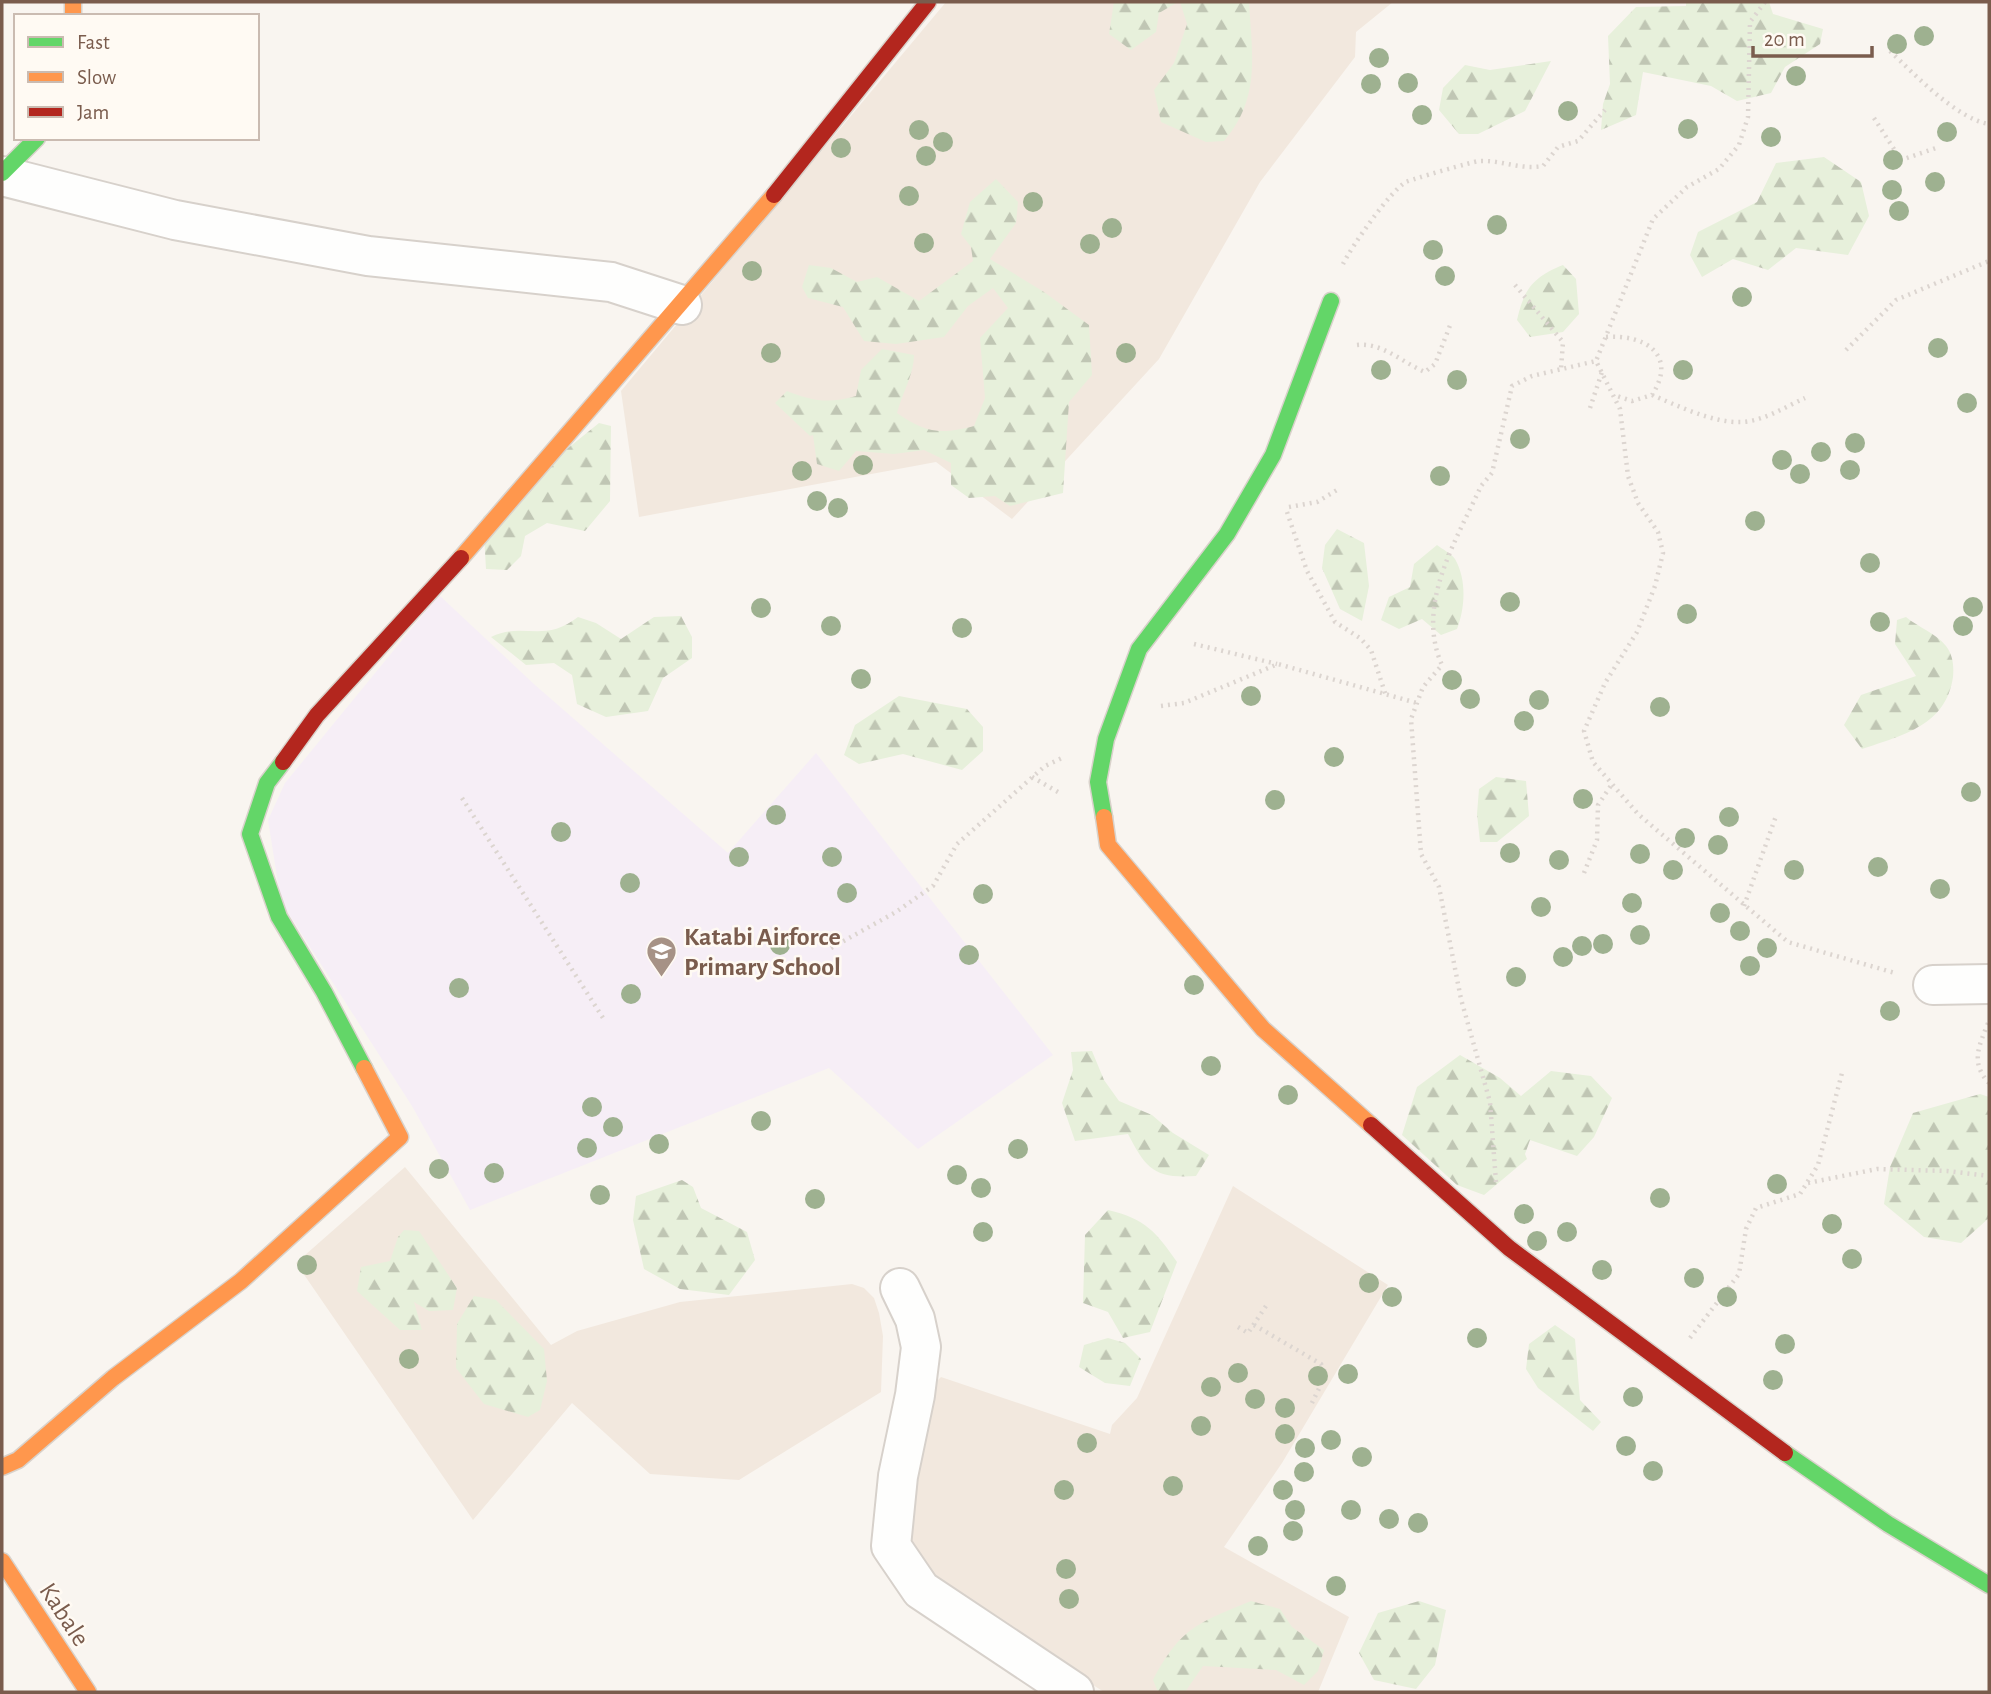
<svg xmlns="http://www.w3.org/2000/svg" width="1991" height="1694" font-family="'Alegreya Sans',sans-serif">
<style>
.residential{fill:#f2e8de}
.education{fill:#f6eef6}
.forest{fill:url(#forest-firs)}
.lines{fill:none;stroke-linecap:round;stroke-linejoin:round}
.street-casing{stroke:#d7d1cb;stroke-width:42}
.fast-casing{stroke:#d9d2cb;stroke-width:19}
.slow-casing{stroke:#d9d2cb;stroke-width:19}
.jam-casing{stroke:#d9d2cb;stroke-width:19}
.path{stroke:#dcd5d0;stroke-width:4.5;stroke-dasharray:2 5;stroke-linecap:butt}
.street{stroke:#fefefd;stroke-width:38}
.fast{stroke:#63d668;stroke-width:16}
.slow{stroke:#ff974d;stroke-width:16}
.jam{stroke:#b3261e;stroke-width:16}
.tree{fill:#9eb190}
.labels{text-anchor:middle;stroke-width:5;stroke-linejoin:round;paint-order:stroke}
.poi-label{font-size:26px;font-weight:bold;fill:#7a5c4d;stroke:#fffaf3;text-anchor:start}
.street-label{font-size:26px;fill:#7a5c4d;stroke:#fffaf3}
</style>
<defs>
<pattern id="forest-firs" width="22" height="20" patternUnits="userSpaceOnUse" patternTransform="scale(1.75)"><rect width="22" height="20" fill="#e7f0db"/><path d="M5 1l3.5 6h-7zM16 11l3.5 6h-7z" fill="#c0c6b4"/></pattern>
</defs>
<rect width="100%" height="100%" fill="#f9f5f0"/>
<path class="residential" d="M946 2H1393L1356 32 1355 57 1260 182 1159 359 1012 519 936 462 639 517 621 391Z
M405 1167 551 1345 577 1331 680 1302 852 1284 864 1288 874 1298 879 1313 883 1336 881 1392 739 1480 650 1474 572 1403 473 1520 296 1263Z
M1233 1186 1388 1285 1282 1463 1224 1547 1349 1617 1318 1692H1104L927 1579 910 1548 906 1510 935 1383 941 1377 1110 1434 1112 1425 1137 1398Z"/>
<path class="education" d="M439 595 535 685 728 853 816 753 1053 1055 918 1149 829 1068 470 1210 412 1106 281 902 268 820 285 783Z"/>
<path class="forest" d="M1114 2H1178L1159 13 1156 32 1131 50 1109 34Z
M1180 2H1249C1252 54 1261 98 1224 141L1206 142 1161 122 1154 90 1174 63 1187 24Z
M1686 2H1769L1773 14 1823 29 1820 44 1785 67 1771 93 1737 101 1711 86 1643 72 1636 115 1601 130 1603 104 1610 84 1608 36 1636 7 1686 6Z
M1551 61 1525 111 1478 134H1459L1439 110 1443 88 1465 65 1490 70Z
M1824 157 1861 182 1869 216 1848 255 1796 248 1768 270 1733 259 1702 277 1690 255 1698 232 1757 202 1776 163Z
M996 179 1018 202 1016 223 990 259 1044 292 1089 325 1092 375 1069 402 1063 493 1010 506 995 496 969 498 951 485V463L924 450 894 454 856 451 839 471 817 464 813 435 810 436 775 403 787 391C812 401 829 404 856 396L861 370 882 349 914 355C914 374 902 394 897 413 926 433 940 435 974 426L985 398 980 338 1008 308 993 288 968 306 944 337 896 344 864 341 843 307 808 298 802 287 809 265 831 268 857 282 877 277 919 301 973 261 971 247 961 234 970 202Z
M1563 265 1576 279 1579 314 1563 332 1530 337 1517 320C1524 289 1533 277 1563 265Z
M599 423 611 426 610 501 585 531 547 523 525 536 521 556 507 570 486 569 483 517Z
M1337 529 1364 543 1369 586 1362 621 1340 609 1322 568 1325 545Z
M1437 545C1442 549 1452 554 1455 559 1467 580 1465 608 1457 629L1441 635 1422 619 1399 629 1381 620 1389 597 1410 587 1414 564Z
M681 616 692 637V658L663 678 648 711 606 717 577 704 572 675 554 663 526 665 491 637C522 621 544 644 578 617L596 623 621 639 654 617Z
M1906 617C1918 627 1937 634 1946 646 1953 655 1954 666 1953 677 1946 725 1904 735 1862 749L1844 725 1861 695 1916 676 1895 644 1897 620Z
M899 696 967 709 983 727V751L962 770 903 754 859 764 844 755 855 725Z
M1496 777 1526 781 1529 816 1497 842H1480L1477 814 1479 789Z
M1092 1051 1104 1080 1119 1101 1152 1115 1173 1133 1209 1155 1196 1176C1155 1179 1146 1169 1128 1134L1075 1141 1062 1103 1073 1070 1071 1052Z
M1460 1055 1500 1078 1521 1096 1551 1071 1591 1076 1612 1098 1594 1137 1577 1156 1530 1140 1525 1154 1527 1159 1484 1195 1457 1185 1402 1135 1417 1087Z
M1980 1094 1989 1097V1218L1961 1243 1924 1237 1884 1204 1890 1167 1913 1113Z
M682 1180 693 1187 701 1208 747 1232 755 1260 729 1295 680 1289 644 1269 633 1220 636 1196Z
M1108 1210C1146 1219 1156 1232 1177 1262L1150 1332 1123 1338 1108 1312 1083 1303 1085 1235Z
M404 1230 419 1231 457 1288 453 1310 429 1311 414 1302 422 1330H400L357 1291 361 1267 390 1261 398 1237Z
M474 1296 496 1300 544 1349 547 1381 540 1410 528 1417 484 1404 456 1368 457 1324Z
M1555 1325 1575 1339 1580 1400 1601 1422 1593 1431 1538 1388 1526 1369 1529 1344Z
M1108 1338 1125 1343 1141 1359 1130 1386 1105 1383 1079 1367 1084 1345Z
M1251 1601 1280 1609 1292 1627 1324 1650 1318 1671 1304 1685 1276 1670 1203 1666 1185 1692H1158L1153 1680C1181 1627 1198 1623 1251 1601Z
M1419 1601 1446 1610 1435 1665 1416 1689 1374 1680 1359 1653 1378 1613Z"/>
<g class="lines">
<defs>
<path id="street" d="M2 176 175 220 368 256 611 282 682 305
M1933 985 1989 984
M900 1288 915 1319 921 1347 915 1395 898 1476 891 1546 921 1590 1074 1692"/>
<path id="fast" d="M2 173 37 138
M283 762 267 783 250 834 279 917 324 992 364 1068
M1104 817 1098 782 1106 739 1139 649 1227 534 1273 455 1331 301
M1785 1453 1888 1524 1989 1585"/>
<path id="slow" d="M73 2V16
M461 558 774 195
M1104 817 1108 845 1263 1029 1371 1125
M2 1467 18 1460 113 1378 241 1281 400 1137 364 1068
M2 1561 88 1692"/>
<path id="jam" d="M774 195 928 2
M283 762 317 715 461 558
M1371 1125 1509 1248 1785 1453"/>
</defs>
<use href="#street" class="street-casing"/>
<use href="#fast" class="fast-casing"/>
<use href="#slow" class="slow-casing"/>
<use href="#jam" class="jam-casing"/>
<path class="path" d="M1765 2 1750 22 1748 117 1739 145 1719 169 1687 187 1653 219 1596 361 1620 409 1628 476 1638 503 1658 532 1663 553 1655 586 1637 632 1605 683 1584 731 1593 762 1638 814 1788 942 1895 973
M1890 51C1914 74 1957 119 1989 124
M1874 118 1901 160 1939 147
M1343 264C1352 246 1390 191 1406 182 1409 180 1475 161 1479 161 1502 160 1520 170 1543 166L1558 147 1578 141 1605 110
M1515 285 1563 342 1561 369
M1606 337C1645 334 1678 355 1652 395L1632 401 1614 395
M1357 345C1382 342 1403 363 1425 372L1435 364 1451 323
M1846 350 1896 300 1989 261
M1652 395C1676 405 1713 423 1740 422 1762 422 1785 407 1805 398
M1590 408 1602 372
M1289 507 1317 502 1337 490
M1287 512 1307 571 1335 622 1360 638 1371 650 1386 696
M1194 644 1277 664
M1161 706 1184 703 1278 664 1417 703
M1032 777 1058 792
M462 798 605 1021
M1584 873 1597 840 1598 805 1612 784
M1744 906 1776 816
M831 948 896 912 933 886 957 844 1045 766 1062 758
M1988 1023C1979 1046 1970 1063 1989 1083
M1496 1182 1490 1102 1461 999 1439 887 1421 854 1411 719 1423 687 1442 665C1415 605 1456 541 1481 486L1492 473 1512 386 1532 376 1596 361
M1808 1183 1877 1169 1947 1171 1989 1176
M1254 1325 1321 1364 1326 1374 1310 1407
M1238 1327 1248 1333 1266 1306
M1690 1338 1739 1274 1746 1229 1756 1208 1800 1194 1818 1165 1842 1073"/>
<use href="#street" class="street"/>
<use href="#fast" class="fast"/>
<use href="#slow" class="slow"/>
<use href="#jam" class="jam"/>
</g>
<g class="tree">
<circle cx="1924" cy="36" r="10"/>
<circle cx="1897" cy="44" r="10"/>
<circle cx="1379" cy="58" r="10"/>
<circle cx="1796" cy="76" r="10"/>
<circle cx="1408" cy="83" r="10"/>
<circle cx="1371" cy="84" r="10"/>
<circle cx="1568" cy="111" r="10"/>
<circle cx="1422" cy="115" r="10"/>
<circle cx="1688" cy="129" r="10"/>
<circle cx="919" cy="130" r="10"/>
<circle cx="1947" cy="132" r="10"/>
<circle cx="1771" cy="137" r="10"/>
<circle cx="943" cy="142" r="10"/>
<circle cx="841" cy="148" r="10"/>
<circle cx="926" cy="156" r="10"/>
<circle cx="1893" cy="160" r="10"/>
<circle cx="1935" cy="182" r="10"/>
<circle cx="1892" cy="190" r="10"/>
<circle cx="909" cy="196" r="10"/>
<circle cx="1033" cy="202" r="10"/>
<circle cx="1899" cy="211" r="10"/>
<circle cx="1497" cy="225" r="10"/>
<circle cx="1112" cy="228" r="10"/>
<circle cx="924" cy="243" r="10"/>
<circle cx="1090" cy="244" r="10"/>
<circle cx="1433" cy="250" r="10"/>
<circle cx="752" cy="271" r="10"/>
<circle cx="1445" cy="276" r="10"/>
<circle cx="1742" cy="297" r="10"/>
<circle cx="1938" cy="348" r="10"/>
<circle cx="771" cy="353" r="10"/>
<circle cx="1126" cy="353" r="10"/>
<circle cx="1381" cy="370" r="10"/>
<circle cx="1683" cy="370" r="10"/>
<circle cx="1457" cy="380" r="10"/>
<circle cx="1967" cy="403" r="10"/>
<circle cx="1520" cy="439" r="10"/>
<circle cx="1855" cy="443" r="10"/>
<circle cx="1821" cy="452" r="10"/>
<circle cx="1782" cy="460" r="10"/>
<circle cx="863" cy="465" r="10"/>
<circle cx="1850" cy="470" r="10"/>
<circle cx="802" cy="471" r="10"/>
<circle cx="1800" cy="474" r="10"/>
<circle cx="1440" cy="476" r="10"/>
<circle cx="817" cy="501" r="10"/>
<circle cx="838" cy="508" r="10"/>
<circle cx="1755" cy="521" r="10"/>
<circle cx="1870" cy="563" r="10"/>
<circle cx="1510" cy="602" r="10"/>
<circle cx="1973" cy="607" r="10"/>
<circle cx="761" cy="608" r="10"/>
<circle cx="1687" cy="614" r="10"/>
<circle cx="1880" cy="622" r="10"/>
<circle cx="831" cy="626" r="10"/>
<circle cx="1963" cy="626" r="10"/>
<circle cx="962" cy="628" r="10"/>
<circle cx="861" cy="679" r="10"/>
<circle cx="1452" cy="680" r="10"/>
<circle cx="1251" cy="696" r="10"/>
<circle cx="1470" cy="699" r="10"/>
<circle cx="1539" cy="700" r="10"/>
<circle cx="1660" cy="707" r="10"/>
<circle cx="1524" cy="721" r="10"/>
<circle cx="1334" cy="757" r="10"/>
<circle cx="1971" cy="792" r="10"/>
<circle cx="1583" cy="799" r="10"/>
<circle cx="1275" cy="800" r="10"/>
<circle cx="776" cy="815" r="10"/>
<circle cx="1729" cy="817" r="10"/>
<circle cx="561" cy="832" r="10"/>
<circle cx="1685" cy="838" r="10"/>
<circle cx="1718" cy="845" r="10"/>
<circle cx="1510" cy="853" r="10"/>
<circle cx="1640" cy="854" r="10"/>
<circle cx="739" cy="857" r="10"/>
<circle cx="832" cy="857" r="10"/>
<circle cx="1559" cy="860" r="10"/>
<circle cx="1878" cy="867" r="10"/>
<circle cx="1673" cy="870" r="10"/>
<circle cx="1794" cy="870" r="10"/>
<circle cx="630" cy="883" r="10"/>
<circle cx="1940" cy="889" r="10"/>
<circle cx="847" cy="893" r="10"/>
<circle cx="983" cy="894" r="10"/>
<circle cx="1632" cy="903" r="10"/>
<circle cx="1541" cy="907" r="10"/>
<circle cx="1720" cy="913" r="10"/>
<circle cx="1740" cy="931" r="10"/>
<circle cx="1640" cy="935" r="10"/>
<circle cx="1603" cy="944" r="10"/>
<circle cx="780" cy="945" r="10"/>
<circle cx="1582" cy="946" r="10"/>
<circle cx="1767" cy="948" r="10"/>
<circle cx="969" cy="955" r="10"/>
<circle cx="1563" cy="957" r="10"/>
<circle cx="1750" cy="966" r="10"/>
<circle cx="1516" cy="977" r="10"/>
<circle cx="1194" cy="985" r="10"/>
<circle cx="459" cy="988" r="10"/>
<circle cx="631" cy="994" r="10"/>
<circle cx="1890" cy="1011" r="10"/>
<circle cx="1211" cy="1066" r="10"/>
<circle cx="1288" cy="1095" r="10"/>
<circle cx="592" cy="1107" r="10"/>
<circle cx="761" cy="1121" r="10"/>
<circle cx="613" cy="1127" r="10"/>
<circle cx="659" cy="1144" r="10"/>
<circle cx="587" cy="1148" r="10"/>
<circle cx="1018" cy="1149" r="10"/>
<circle cx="439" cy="1169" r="10"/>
<circle cx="494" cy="1173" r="10"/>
<circle cx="957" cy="1175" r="10"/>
<circle cx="1777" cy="1184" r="10"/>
<circle cx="981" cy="1188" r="10"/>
<circle cx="600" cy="1195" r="10"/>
<circle cx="1660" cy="1198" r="10"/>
<circle cx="815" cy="1199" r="10"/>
<circle cx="1524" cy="1214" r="10"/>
<circle cx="1832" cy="1224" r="10"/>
<circle cx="983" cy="1232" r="10"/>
<circle cx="1567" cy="1232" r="10"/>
<circle cx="1537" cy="1241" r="10"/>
<circle cx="1852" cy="1259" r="10"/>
<circle cx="307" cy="1265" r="10"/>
<circle cx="1602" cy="1270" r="10"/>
<circle cx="1694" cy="1278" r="10"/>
<circle cx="1369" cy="1283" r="10"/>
<circle cx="1392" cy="1297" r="10"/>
<circle cx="1727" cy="1297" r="10"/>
<circle cx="1477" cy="1338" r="10"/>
<circle cx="1785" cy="1344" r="10"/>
<circle cx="409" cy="1359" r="10"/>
<circle cx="1238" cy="1373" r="10"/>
<circle cx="1348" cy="1374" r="10"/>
<circle cx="1318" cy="1376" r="10"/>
<circle cx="1773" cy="1380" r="10"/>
<circle cx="1211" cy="1387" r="10"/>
<circle cx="1633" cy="1397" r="10"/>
<circle cx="1255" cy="1399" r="10"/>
<circle cx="1285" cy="1408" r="10"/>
<circle cx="1201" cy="1426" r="10"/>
<circle cx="1285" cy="1434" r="10"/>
<circle cx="1331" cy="1440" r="10"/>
<circle cx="1087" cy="1443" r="10"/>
<circle cx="1626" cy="1446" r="10"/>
<circle cx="1305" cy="1448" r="10"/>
<circle cx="1362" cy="1457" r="10"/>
<circle cx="1653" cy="1471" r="10"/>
<circle cx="1304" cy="1472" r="10"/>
<circle cx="1173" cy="1486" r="10"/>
<circle cx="1064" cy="1490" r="10"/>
<circle cx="1283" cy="1490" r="10"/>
<circle cx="1295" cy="1510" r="10"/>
<circle cx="1351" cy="1510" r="10"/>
<circle cx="1389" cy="1519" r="10"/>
<circle cx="1418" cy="1523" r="10"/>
<circle cx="1293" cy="1531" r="10"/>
<circle cx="1258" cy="1546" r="10"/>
<circle cx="1066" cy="1569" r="10"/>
<circle cx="1336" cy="1586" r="10"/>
<circle cx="1069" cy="1599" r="10"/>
</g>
<defs>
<symbol id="school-pin" viewBox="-11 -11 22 30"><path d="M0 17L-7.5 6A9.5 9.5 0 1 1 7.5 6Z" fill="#a69286" stroke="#fffaf3"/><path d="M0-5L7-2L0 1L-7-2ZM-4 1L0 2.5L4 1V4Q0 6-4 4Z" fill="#fff"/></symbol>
</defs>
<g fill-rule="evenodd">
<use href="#school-pin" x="644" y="934" width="35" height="47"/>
</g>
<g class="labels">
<g class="poi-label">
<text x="684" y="945">Katabi Airforce<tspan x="684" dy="30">Primary School</tspan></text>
</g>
<g class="street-label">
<text transform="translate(65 1614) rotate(57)" y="9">Kabale</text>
</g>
</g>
<rect width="1991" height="1694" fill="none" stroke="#7a5c4d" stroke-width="7"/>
<rect x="14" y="14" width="245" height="126" fill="#fffaf3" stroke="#cabbb1" stroke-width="2"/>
<rect x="28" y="37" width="35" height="10" fill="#63d668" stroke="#cabbb1" stroke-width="2"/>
<text x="77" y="49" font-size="21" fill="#7a5c4d">Fast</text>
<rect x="28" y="72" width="35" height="10" fill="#ff974d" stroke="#cabbb1" stroke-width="2"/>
<text x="77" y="84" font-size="21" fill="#7a5c4d">Slow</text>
<rect x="28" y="107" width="35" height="10" fill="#b3261e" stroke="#cabbb1" stroke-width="2"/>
<text x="77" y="119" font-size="21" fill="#7a5c4d">Jam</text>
<path d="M1753 46v10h119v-10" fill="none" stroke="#7a5c4d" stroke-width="3.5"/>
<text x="1764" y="46" font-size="21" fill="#7a5c4d" stroke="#fffaf3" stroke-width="5" paint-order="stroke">20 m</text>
</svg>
